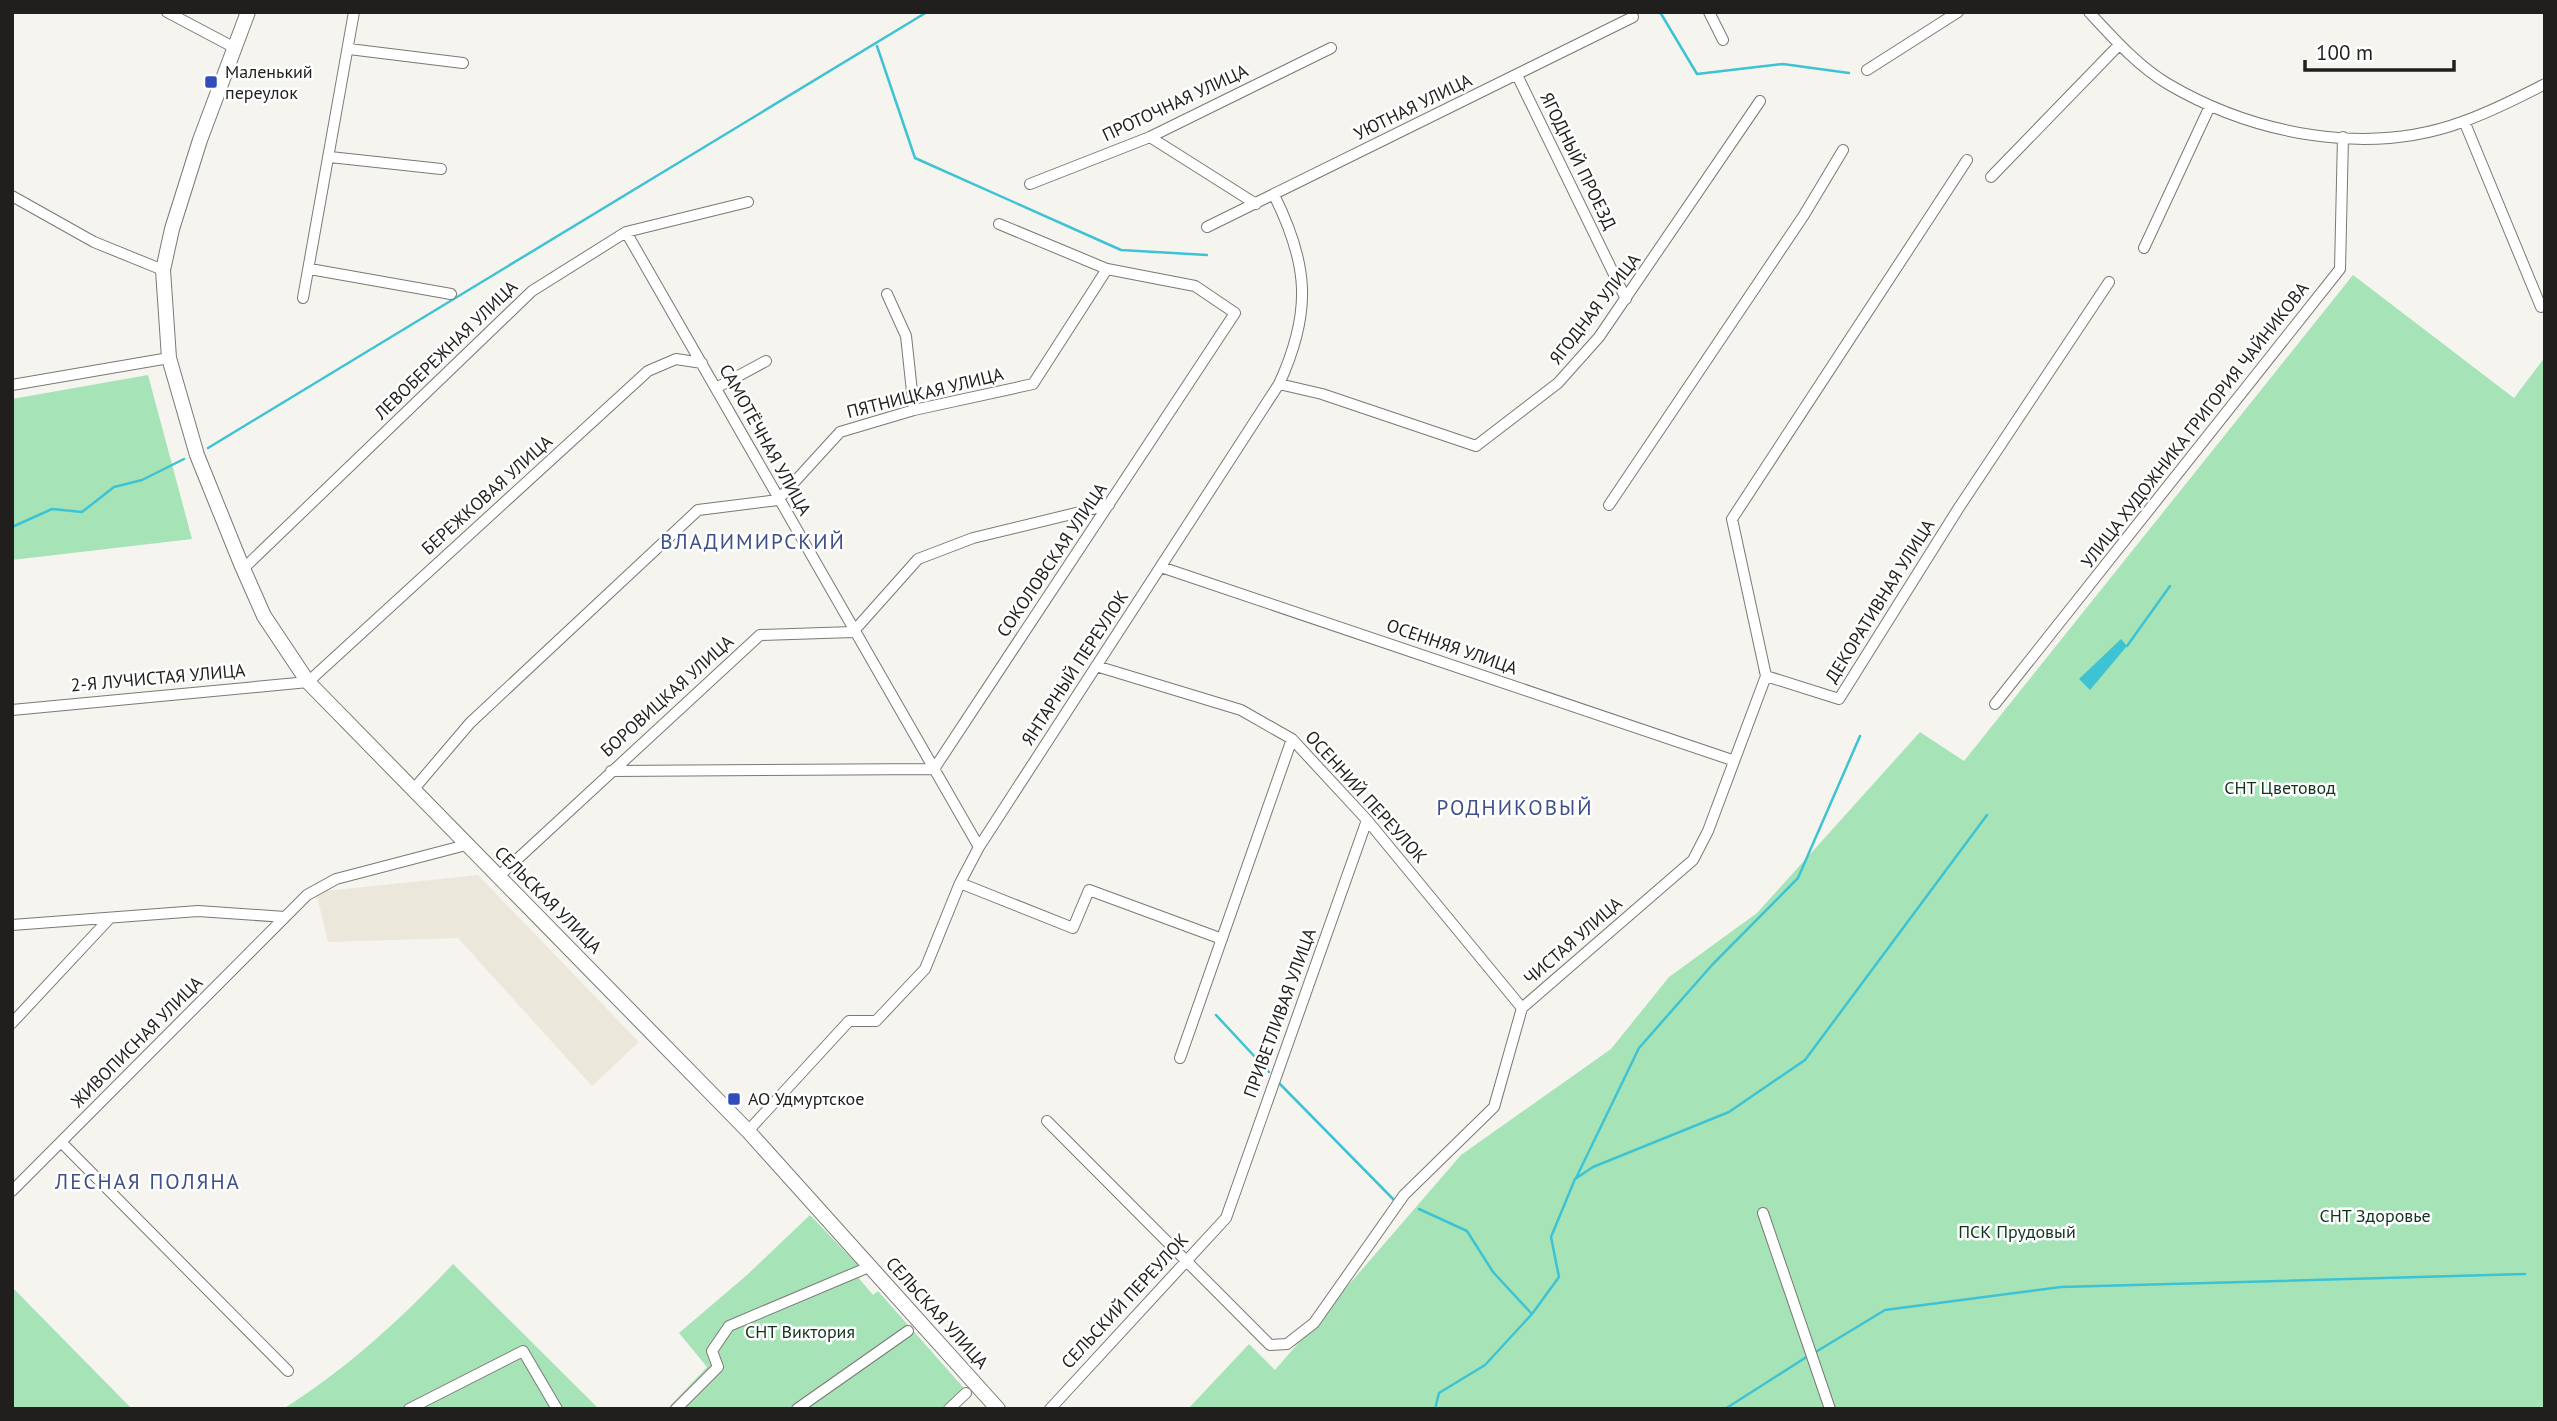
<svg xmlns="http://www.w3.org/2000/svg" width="2557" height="1421" font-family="'PT Sans',sans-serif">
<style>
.built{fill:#ebe8db}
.green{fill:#a6e4b8}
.water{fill:#3dc3d3}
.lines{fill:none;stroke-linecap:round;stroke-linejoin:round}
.stream{stroke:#3dc3d3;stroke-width:2.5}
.minor-casing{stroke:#7b7975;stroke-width:12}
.tertiary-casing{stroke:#7b7975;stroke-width:16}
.minor{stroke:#fff;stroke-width:10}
.tertiary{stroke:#fff;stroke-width:14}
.poi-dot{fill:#344bbd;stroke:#fff;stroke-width:2.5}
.labels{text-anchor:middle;stroke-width:5;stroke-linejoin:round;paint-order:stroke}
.poi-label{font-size:18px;fill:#201f1d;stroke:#fff;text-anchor:start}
.street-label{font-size:18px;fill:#201f1d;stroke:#fff}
.park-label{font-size:18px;fill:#11341e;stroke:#fff}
.quarter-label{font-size:21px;letter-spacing:2px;fill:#3e4f8a;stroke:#fff}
</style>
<rect width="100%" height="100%" fill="#f5f4ef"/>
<path class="built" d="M478 875 639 1042 592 1086 458 938 328 942 316 892Z"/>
<path class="green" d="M2353 275 2514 398 2545 357V1409H1188L1249 1344 1275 1370 1461 1155 1611 1049 1669 977 1757 913 1920 732 1964 761Z
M148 375 192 539 12 560V399Z
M810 1215 858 1265 852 1270 873 1295 878 1291 970 1395 955 1409H667L707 1367 679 1333 747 1275Z
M453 1264 599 1409H283C347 1369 402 1318 453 1264Z
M12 1287 132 1409H12Z"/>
<path class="water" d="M2121 639 2127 646 2090 690 2079 679Z"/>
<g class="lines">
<path class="stream" d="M1660 12 1697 74 1783 64 1849 73
M877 46 915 158 1121 250 1207 255
M208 448 927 12
M12 527 52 509 82 512 114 487 142 480 184 459
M2127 646 2170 586
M1216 1015 1269 1072
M1279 1083 1394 1200
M1576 1178 1639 1048 1712 965 1798 878 1860 736
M1419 1209 1467 1231 1493 1272 1531 1313
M1814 1353 1885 1310 2061 1287 2525 1274
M1435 1409 1439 1393 1485 1365 1532 1314 1559 1277 1551 1237 1575 1179 1593 1167 1729 1112 1805 1060 1987 815
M1725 1409 1808 1356"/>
<defs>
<path id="minor" d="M167 12 235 48
M1709 12 1723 40
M2089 12C2113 38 2138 66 2168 84 2253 134 2367 157 2462 122 2490 112 2518 98 2545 84
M349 49 463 63
M1867 70 1958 12
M1517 75 1626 299
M2464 121 2541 307
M1150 137 1256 204
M330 157 441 169
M1991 177 2119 45
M1030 184 1150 137 1331 48
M12 196 94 242 163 270
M1207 227 1633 17
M626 232 979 847
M2144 248 2210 106
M310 269 451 294
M887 294 906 336 914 410
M303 298 354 12
M1279 384 1322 394 1476 446 1558 383 1599 337 1760 101
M12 385 169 358
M716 388 766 361
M1609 505 1804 215 1843 150
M1161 567 1732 760
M243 569 532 291 626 232 748 202
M1096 666 1241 710 1292 739 1367 820 1522 1008
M1766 676 1732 519 1967 160
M1766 676 1839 699 1958 509 2109 282
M1995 704 2340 269 2343 137
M12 710 308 682 648 371 676 359 702 363
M611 771 934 769 1235 313 1195 286 1107 269 999 224
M413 790 470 723 698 510 778 500 840 432 914 410 1033 384 1107 269
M498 877 760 635 853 632 918 559 973 538 1109 505
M12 925 198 911 285 917
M1222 939 1089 890 1073 928 960 883 979 847 1279 384C1312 312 1309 265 1274 195
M12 1023 109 919
M1180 1058 1292 739
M1047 1121 1262 1337 1270 1345 1287 1344 1314 1323 1404 1195 1494 1107 1522 1008 1693 860 1708 831 1766 676
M748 1131 849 1021H876L925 969 960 883
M62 1143 288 1371
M12 1191 307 895 336 879 466 845
M1763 1213 1830 1409
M409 1409 523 1351 557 1409
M676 1409 718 1367 712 1351 729 1326 869 1267
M797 1409 908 1331
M949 1409 966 1393
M1050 1409 1226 1218 1367 820"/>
<path id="tertiary" d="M248 12 200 140 172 229 163 270 169 358 197 455 241 564 264 616 308 682 748 1131 998 1409"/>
</defs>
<use href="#minor" class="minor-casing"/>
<use href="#tertiary" class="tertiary-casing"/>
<use href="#minor" class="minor"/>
<use href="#tertiary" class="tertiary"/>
</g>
<g class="poi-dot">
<rect x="204" y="75" width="14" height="14" rx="3.5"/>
<rect x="727" y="1092" width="14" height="14" rx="3.5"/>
</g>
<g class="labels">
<g class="poi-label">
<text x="225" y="78">Маленький<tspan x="225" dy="21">переулок</tspan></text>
<text x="748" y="1105">АО Удмуртское</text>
</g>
<g class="street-label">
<text transform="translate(1175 103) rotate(-25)" y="6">ПРОТОЧНАЯ УЛИЦА</text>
<text transform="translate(1413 107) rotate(-26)" y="6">УЮТНАЯ УЛИЦА</text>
<text transform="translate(1578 161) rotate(64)" y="6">ЯГОДНЫЙ ПРОЕЗД</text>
<text transform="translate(1595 309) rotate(-52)" y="6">ЯГОДНАЯ УЛИЦА</text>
<text transform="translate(446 350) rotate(-44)" y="6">ЛЕВОБЕРЕЖНАЯ УЛИЦА</text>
<text transform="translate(925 393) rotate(-14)" y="6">ПЯТНИЦКАЯ УЛИЦА</text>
<text transform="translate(2195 425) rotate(-52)" y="6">УЛИЦА ХУДОЖНИКА ГРИГОРИЯ ЧАЙНИКОВА</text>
<text transform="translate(765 440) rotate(61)" y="6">САМОТЁЧНАЯ УЛИЦА</text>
<text transform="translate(487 495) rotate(-42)" y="6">БЕРЕЖКОВАЯ УЛИЦА</text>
<text transform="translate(1052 560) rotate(-56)" y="6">СОКОЛОВСКАЯ УЛИЦА</text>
<text transform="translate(1880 601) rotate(-58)" y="6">ДЕКОРАТИВНАЯ УЛИЦА</text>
<text transform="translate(1452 647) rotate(19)" y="6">ОСЕННЯЯ УЛИЦА</text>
<text transform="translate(1075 668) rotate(-57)" y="6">ЯНТАРНЫЙ ПЕРЕУЛОК</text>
<text transform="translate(158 678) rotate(-5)" y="6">2-Я ЛУЧИСТАЯ УЛИЦА</text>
<text transform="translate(667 696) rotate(-42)" y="6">БОРОВИЦКАЯ УЛИЦА</text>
<text transform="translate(1366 797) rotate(48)" y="6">ОСЕННИЙ ПЕРЕУЛОК</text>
<text transform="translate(548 900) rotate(45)" y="6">СЕЛЬСКАЯ УЛИЦА</text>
<text transform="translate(1573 941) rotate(-41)" y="6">ЧИСТАЯ УЛИЦА</text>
<text transform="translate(1280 1013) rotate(-70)" y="6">ПРИВЕТЛИВАЯ УЛИЦА</text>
<text transform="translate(137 1042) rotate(-45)" y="6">ЖИВОПИСНАЯ УЛИЦА</text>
<text transform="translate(1125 1301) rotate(-47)" y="6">СЕЛЬСКИЙ ПЕРЕУЛОК</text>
<text transform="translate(937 1313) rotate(48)" y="6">СЕЛЬСКАЯ УЛИЦА</text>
</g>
<g class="park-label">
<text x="2280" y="794">СНТ Цветовод</text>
<text x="2375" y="1222">СНТ Здоровье</text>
<text x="2017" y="1238">ПСК Прудовый</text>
<text x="800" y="1338">СНТ Виктория</text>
</g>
<g class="quarter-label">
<text x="753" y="549">ВЛАДИМИРСКИЙ</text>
<text x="1515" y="815">РОДНИКОВЫЙ</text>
<text x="148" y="1189">ЛЕСНАЯ ПОЛЯНА</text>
</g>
</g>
<rect width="2557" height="1421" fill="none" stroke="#201f1d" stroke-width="28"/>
<path d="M2305 60v10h149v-10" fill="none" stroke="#201f1d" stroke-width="3.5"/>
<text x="2316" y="60" font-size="21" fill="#201f1d" stroke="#ffffff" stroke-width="5" paint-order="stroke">100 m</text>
</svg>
